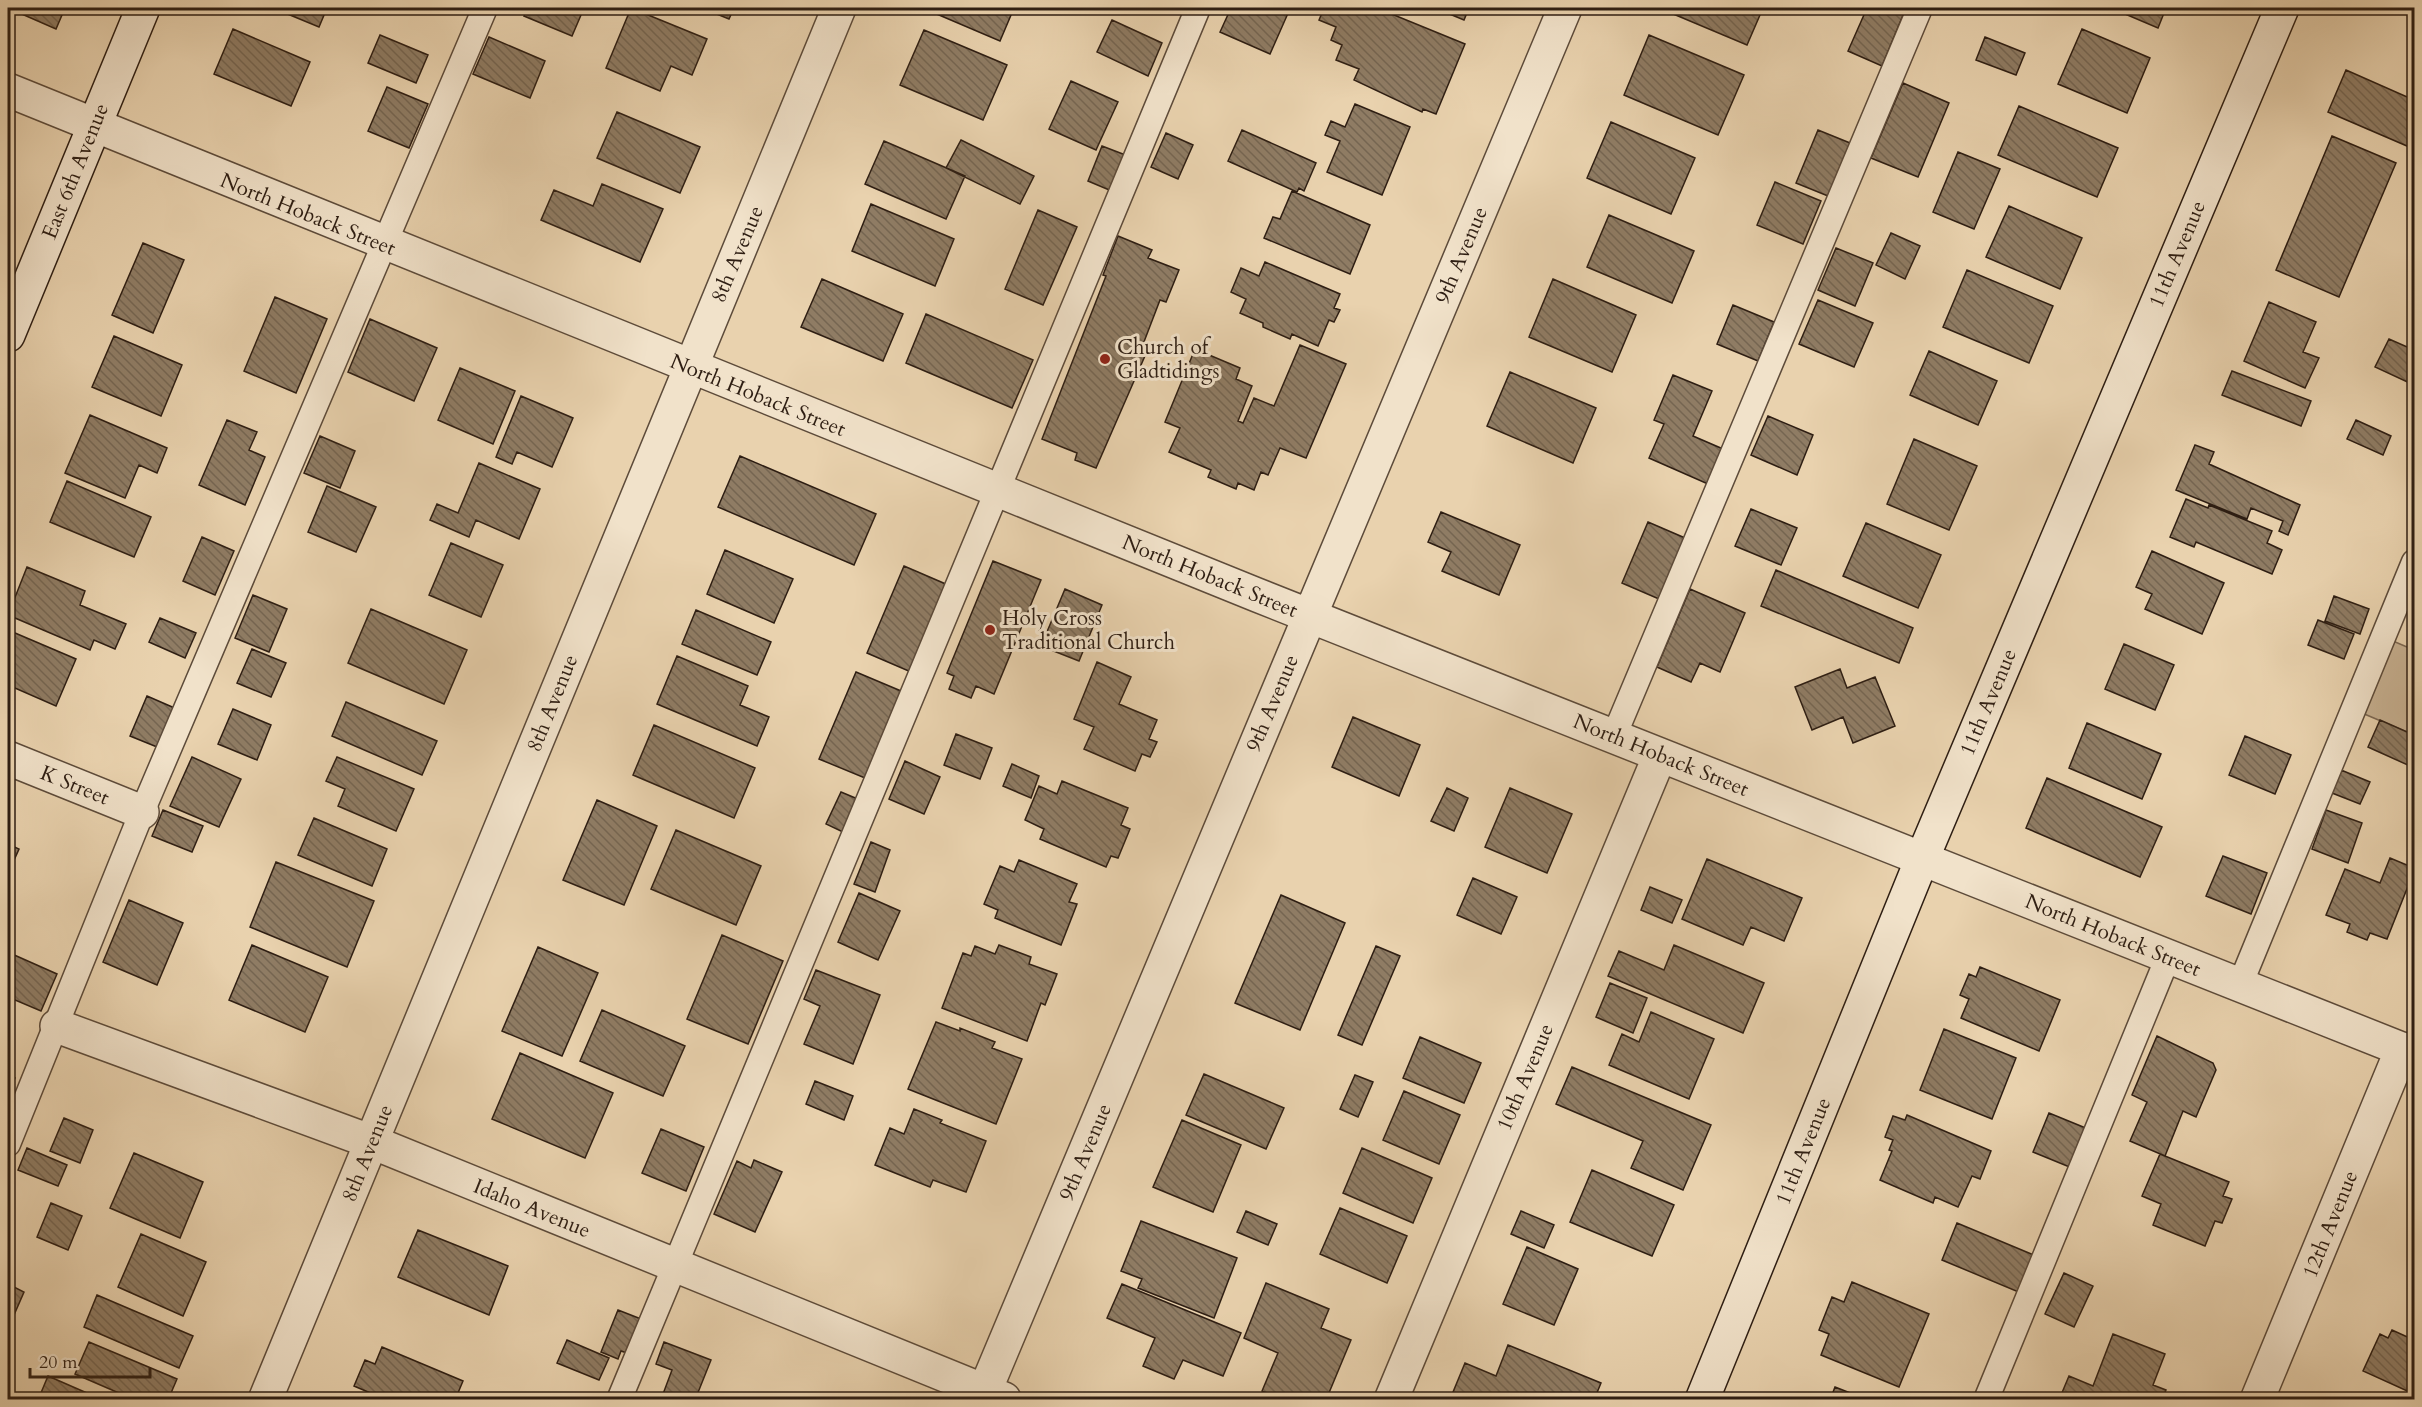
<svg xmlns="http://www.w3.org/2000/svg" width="2422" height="1407" font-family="Cardo,serif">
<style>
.green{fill:#c9b394;stroke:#7c6854;stroke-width:1.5}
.building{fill:url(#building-back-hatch);stroke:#2e1e13;stroke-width:1.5}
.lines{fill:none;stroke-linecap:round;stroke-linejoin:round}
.lane-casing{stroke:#5d4b3a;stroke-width:27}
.street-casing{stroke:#5d4b3a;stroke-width:36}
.secondary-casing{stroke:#2e1e13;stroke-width:36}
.lane{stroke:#f1e2ca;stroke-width:24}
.street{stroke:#f1e2ca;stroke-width:33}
.secondary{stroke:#f1e2ca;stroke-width:33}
.poi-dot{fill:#8f2418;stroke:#f1e2ca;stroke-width:2}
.labels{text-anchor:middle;stroke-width:6;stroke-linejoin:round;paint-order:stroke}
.street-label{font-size:21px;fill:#2e1e13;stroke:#f1e2ca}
.poi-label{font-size:21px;fill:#2e1e13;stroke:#f1e2ca;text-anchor:start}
</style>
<defs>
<pattern id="building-back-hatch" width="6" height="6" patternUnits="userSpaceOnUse" patternTransform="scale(1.5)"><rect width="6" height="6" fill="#8f7c64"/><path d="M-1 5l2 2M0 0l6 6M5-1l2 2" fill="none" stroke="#756551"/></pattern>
</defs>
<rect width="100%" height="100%" fill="#e9d2ae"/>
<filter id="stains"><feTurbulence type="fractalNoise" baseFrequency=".00333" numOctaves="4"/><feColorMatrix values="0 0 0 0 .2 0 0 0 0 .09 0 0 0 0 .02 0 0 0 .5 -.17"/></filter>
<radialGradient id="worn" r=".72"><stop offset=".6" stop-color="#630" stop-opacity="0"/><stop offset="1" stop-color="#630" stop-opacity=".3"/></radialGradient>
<path class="green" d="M2393 641 2414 650V735L2362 713Z"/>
<path class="building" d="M8 8H65L56 29Z
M273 8H327L319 27Z
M528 8H584L572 36 524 16Z
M631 8 707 39 692 75 671 66 660 91 606 68Z
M702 8H734L729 19Z
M933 8H1014L1000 41 932 12Z
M1231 8H1281L1289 11 1270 54 1220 32Z
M1324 8H1377L1465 44 1436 114 1423 109 1422 112 1354 80 1359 69 1336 60 1342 45 1331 40 1336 27 1319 20Z
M1435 8H1469L1464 20Z
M1659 8H1763L1747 45Z
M1867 8H1906L1882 66 1848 51Z
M2111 8H2166L2158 28Z
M1112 20 1162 43 1148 76 1097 52Z
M233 29 310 62 291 106 214 74Z
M2082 29 2150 58 2127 113 2058 84Z
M924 30 1007 65 983 120 900 85Z
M380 35 428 55 416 83 368 63Z
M1649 35 1744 75 1718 135 1624 95Z
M489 37 545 61 530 98 473 74Z
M1985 37 2025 53 2016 75 1976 60Z
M2346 70 2414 100V149L2328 112Z
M1071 81 1118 102 1096 150 1049 129Z
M1903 83 1949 103 1918 177 1871 158Z
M387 87 428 104 409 148 368 131Z
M1355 104 1410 127 1382 195 1327 172 1340 141 1325 135 1331 121 1345 127Z
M2019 106 2118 148 2097 197 1998 155Z
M617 112 700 147 680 193 597 158Z
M1611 122 1695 158 1671 214 1587 178Z
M1242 130 1316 163 1304 191 1299 188 1297 192 1228 161Z
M1818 130 1850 143 1828 196 1796 183Z
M1166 133 1193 145 1178 179 1151 167Z
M2332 136 2396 163 2339 297 2276 270Z
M961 140 1034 176 1020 204 946 168Z
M884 141 965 176 946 219 865 184Z
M1102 146 1128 156 1114 192 1088 181Z
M1958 152 2000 169 1974 229 1933 212Z
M1775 182 1821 201 1803 244 1757 225Z
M602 184 663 209 640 262 541 220 554 190 593 206Z
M1292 191 1370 225 1350 274 1264 238 1273 217 1280 219Z
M871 204 954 239 935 286 852 251Z
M2009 206 2082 238 2060 289 1986 257Z
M1038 210 1077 227 1043 305 1005 289Z
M1609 215 1694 251 1672 303 1587 267Z
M1891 233 1920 246 1905 279 1876 265Z
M1118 236 1152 250 1148 258 1179 270 1166 302 1160 300 1142 347 1148 349 1096 468 1075 460 1077 453 1042 439 1106 276 1103 275Z
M143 243 184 260 153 333 112 315Z
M1836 248 1873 263 1855 306 1818 290Z
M1265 262 1340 294 1334 308 1340 310 1334 322 1329 320 1318 346 1292 334 1290 339 1263 327V323L1240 313 1246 299 1231 292 1241 268 1259 276Z
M1967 270 2053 306 2029 363 1943 327Z
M822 279 903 314 883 361 801 327Z
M1553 279 1636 315 1612 372 1529 337Z
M275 297 327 319 296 393 244 371Z
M1818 300 1873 323 1854 367 1799 344Z
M2269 302 2316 322 2303 352 2319 358 2305 388 2244 361Z
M1733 305 1774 322 1758 361 1717 344Z
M926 314 1033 360 1012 408 906 363Z
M370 319 437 348 414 401 348 372Z
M114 336 182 365 161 416 92 387Z
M2389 339 2414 350V385L2375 367Z
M1300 345 1346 364 1306 458 1280 448 1268 475 1261 472 1254 490 1238 483 1236 489 1208 477 1211 470 1169 452 1180 428 1165 422 1195 349 1240 368 1236 379 1252 386 1238 421 1243 423 1254 398 1274 406Z
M1929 351 1997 381 1978 425 1910 395Z
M460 368 515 391 493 444 438 420Z
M2232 371 2311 401 2301 426 2222 395Z
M1510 372 1596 408 1573 463 1487 426Z
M1673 375 1712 391 1693 436 1723 449 1708 484 1649 458 1664 424 1654 420Z
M521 396 573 418 552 467 517 452 512 464 496 457Z
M90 415 167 448 157 473 139 465 125 498 65 473Z
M1768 416 1813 435 1797 475 1751 455Z
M227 420 257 432 249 450 265 457 245 505 199 485Z
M2356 420 2391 436 2383 455 2347 439Z
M320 436 355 451 340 488 304 473Z
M1914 439 1977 466 1949 530 1887 504Z
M2195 445 2214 452 2209 464 2300 505 2288 535 2279 531 2283 521 2251 508 2247 519 2176 490Z
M740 456 876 514 854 565 718 507Z
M479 463 540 489 519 539 476 520 469 537 430 520 437 504 458 513Z
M67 481 151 517 134 557 50 522Z
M327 486 376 507 356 552 308 532Z
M2186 499 2208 508 2209 505 2272 531 2267 543 2282 550 2272 574 2196 542 2194 547 2170 537Z
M1751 509 1797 528 1781 565 1735 546Z
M1441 512 1520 545 1499 595 1442 571 1451 552 1428 542Z
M1648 522 1685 538 1659 599 1622 583Z
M1866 523 1941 555 1918 608 1843 576Z
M202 537 234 551 215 595 183 581Z
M451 543 503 565 481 617 429 595Z
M725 550 793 579 774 623 707 594Z
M2152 551 2224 583 2202 634 2145 609 2152 594 2136 587Z
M993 561 1041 580 994 694 976 686 971 698 949 689 954 676 947 673Z
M904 566 948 585 911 672 867 653Z
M27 567 85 591 80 605 126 624 115 649 94 640 90 650 8 615Z
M1776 570 1913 628 1899 663 1761 606Z
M1065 589 1102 605 1079 661 1041 646Z
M1690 589 1745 613 1720 672 1700 663 1691 682 1657 667Z
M253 595 287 609 269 652 235 638Z
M2334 596 2369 609 2360 634 2325 621Z
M371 609 467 650 444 704 348 663Z
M696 610 771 642 757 675 682 644Z
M160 618 196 633 185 658 149 642Z
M2318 620 2354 634 2344 659 2308 645Z
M8 630 76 659 56 706 8 685Z
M2124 644 2174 665 2155 710 2105 689Z
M252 649 286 663 271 697 237 683Z
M677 656 748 686 740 705 769 717 757 746 657 704Z
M1097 662 1131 677 1119 704 1157 720 1149 739 1157 742 1150 757 1142 754 1135 771 1084 749 1094 727 1074 719Z
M1840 669 1847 688 1875 677 1895 726 1853 743 1843 717 1812 730 1795 687Z
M856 672 901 691 865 778 819 759Z
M147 696 179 710 162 749 130 736Z
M346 702 437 741 422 775 332 736Z
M233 709 271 725 257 760 218 744Z
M1353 717 1420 745 1399 796 1332 767Z
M2380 720 2414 735V756L2410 766 2368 747Z
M2087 723 2161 754 2142 799 2069 768Z
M654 725 755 768 734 818 633 775Z
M956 734 992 748 980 779 944 765Z
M2245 736 2291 755 2275 794 2229 775Z
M192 757 241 779 219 827 170 806Z
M337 757 414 789 396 831 338 806 345 789 326 781Z
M905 761 940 777 924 814 889 799Z
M1012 764 1039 776 1031 798 1003 786Z
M2341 770 2370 782 2360 804 2332 793Z
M2047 778 2162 827 2140 877 2026 828Z
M1062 781 1128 808 1121 825 1130 829 1118 858 1111 856 1106 867 1040 839 1044 829 1025 820 1039 786 1057 794Z
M1447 788 1468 798 1454 831 1431 821Z
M1510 788 1572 814 1547 873 1485 847Z
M841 792 860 800 845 833 826 824Z
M597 800 657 826 624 905 563 880Z
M163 810 203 826 192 852 152 836Z
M2326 810 2362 823 2348 863 2312 849Z
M314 818 387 849 372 886 298 855Z
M676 830 761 866 736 925 651 889Z
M871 842 890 850 875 892 854 884Z
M8 844 19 849 11 867 8 865Z
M2223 856 2267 873 2251 914 2206 896Z
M2390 858 2414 868V871L2387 939 2370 933 2367 940 2347 932 2350 924 2326 915 2345 869 2380 883Z
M1707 859 1802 898 1784 941 1751 927 1743 945 1682 919Z
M1019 860 1077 884 1069 902 1077 904 1061 945 995 918 998 910 984 904 1000 866 1014 872Z
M276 862 374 901 347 967 250 927Z
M1473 878 1517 897 1501 934 1457 915Z
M1650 887 1682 900 1672 923 1641 910Z
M859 893 900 911 878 960 838 942Z
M1281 895 1345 923 1300 1030 1235 1003Z
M129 900 183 923 157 985 103 962Z
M722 935 783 961 748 1044 687 1019Z
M252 945 328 977 305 1032 229 1000Z
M999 945 1031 957 1029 964 1057 974 1045 1005 1041 1003 1027 1041 942 1008 963 953 971 956 975 946 995 954Z
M1674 945 1764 983 1743 1033 1608 976 1619 951 1664 970Z
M1376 946 1400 956 1362 1045 1338 1035Z
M538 947 598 973 562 1056 502 1031Z
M12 954 57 974 41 1011 8 997V965Z
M1980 967 2060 1000 2039 1051 1961 1018 1969 999 1960 995 1969 974 1976 977Z
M816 970 880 995 853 1064 804 1044 820 1006 804 999Z
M1610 983 1647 998 1633 1033 1596 1017Z
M602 1010 685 1046 663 1096 580 1061Z
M1651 1012 1714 1039 1689 1099 1609 1065 1622 1034 1639 1042Z
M936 1022 960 1031V1028L995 1042 992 1048 1022 1059 996 1124 908 1089Z
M1944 1029 2016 1058 1992 1119 1920 1090Z
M2157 1036 2213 1063 2216 1070 2196 1117 2183 1111 2165 1156 2130 1141 2147 1102 2132 1095Z
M1420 1037 1481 1063 1464 1103 1403 1078Z
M520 1053 613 1093 585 1158 492 1119Z
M1572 1067 1711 1125 1683 1190 1631 1168 1643 1141 1556 1104Z
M1204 1074 1284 1108 1266 1149 1186 1115Z
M8 1075 15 1078 8 1096Z
M1355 1075 1373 1082 1358 1117 1340 1109Z
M815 1081 853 1096 844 1120 806 1104Z
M1404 1091 1460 1115 1439 1164 1383 1140Z
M914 1109 942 1120 940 1123 986 1141 966 1192 933 1180 930 1187 875 1165 890 1128 904 1134Z
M2049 1113 2088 1129 2072 1168 2033 1152Z
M1907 1115 1991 1151 1980 1179 1972 1176 1958 1207 1935 1197 1933 1203 1880 1180 1892 1151 1889 1150 1893 1140 1885 1137 1893 1116 1905 1120Z
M64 1118 93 1130 80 1163 50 1151Z
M1182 1120 1241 1145 1213 1212 1153 1187Z
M661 1129 704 1147 686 1191 642 1173Z
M27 1148 67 1165 58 1186 18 1170Z
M1362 1148 1432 1178 1413 1223 1343 1193Z
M134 1153 203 1182 180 1238 110 1208Z
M2160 1154 2229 1182 2223 1196 2232 1199 2222 1223 2215 1221 2205 1246 2153 1225 2161 1204 2142 1196Z
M754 1160 782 1172 755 1232 714 1214 737 1161 751 1168Z
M1592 1170 1674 1205 1652 1256 1570 1222Z
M51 1203 82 1216 68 1250 37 1237Z
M1340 1208 1407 1236 1387 1283 1320 1254Z
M1246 1211 1277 1224 1268 1245 1237 1232Z
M1521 1211 1554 1225 1544 1248 1511 1234Z
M1141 1221 1237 1258 1214 1318 1138 1288 1142 1279 1121 1271Z
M1957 1223 2036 1256 2021 1293 1942 1260Z
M418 1230 508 1266 489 1315 398 1277Z
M141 1234 206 1262 183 1316 118 1287Z
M1527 1247 1578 1269 1554 1325 1503 1304Z
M2064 1273 2093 1286 2074 1327 2045 1314Z
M1852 1282 1929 1314 1899 1387 1821 1355 1829 1334 1819 1330 1832 1297 1844 1302Z
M1266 1283 1329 1309 1321 1328 1351 1340 1326 1400H1282L1262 1391 1278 1353 1244 1338Z
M8 1284 24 1292 14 1315 8 1312Z
M1122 1284 1241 1333 1223 1376 1183 1360 1174 1379 1143 1366 1155 1338 1107 1318Z
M97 1295 193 1336 179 1368 84 1327Z
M618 1310 641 1319 627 1353 621 1351 618 1359 601 1352Z
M2392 1330 2414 1340V1394L2363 1371 2380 1334 2388 1338Z
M2113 1334 2165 1354 2153 1385 2166 1390 2162 1400H2073L2061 1395 2069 1376 2093 1386Z
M567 1340 609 1358 599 1380 557 1363Z
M89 1342 177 1379 168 1400H135L75 1374Z
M664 1342 711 1360 695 1400H678L663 1394 672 1370 656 1364Z
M1508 1345 1601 1383 1594 1400H1457L1451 1397 1465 1363 1496 1376Z
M382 1347 463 1381 455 1400H387L354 1386 365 1360 375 1364Z
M48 1376 103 1400H38Z
M1835 1387 1863 1398 1864 1396 1873 1400H1830Z"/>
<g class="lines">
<defs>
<path id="lane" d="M1614 736 1920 8
M2240 985 2414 562
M8 1144 142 812 485 8
M619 1400 1198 8
M1986 1400 2168 957"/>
<path id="street" d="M8 90 1257 595 2414 1054
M8 758 142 812
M57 1026 372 1142 1004 1399
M265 1400 839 8
M981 1400 1565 8
M1391 1400 1660 755
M2257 1400 2402 1049"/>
<path id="secondary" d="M8 335 143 8
M1702 1400 1922 859 2282 8"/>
</defs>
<use href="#lane" class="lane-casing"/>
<use href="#street" class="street-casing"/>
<use href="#secondary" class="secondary-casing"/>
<use href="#lane" class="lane"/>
<use href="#street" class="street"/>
<use href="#secondary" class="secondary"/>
</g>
<g class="poi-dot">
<circle cx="1105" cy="359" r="6"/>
<circle cx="990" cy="630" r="6"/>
</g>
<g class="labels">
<g class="street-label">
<text transform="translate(75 171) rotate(-68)" y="7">East 6th Avenue</text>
<text transform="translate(308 214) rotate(22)" y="7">North Hoback Street</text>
<text transform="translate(737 254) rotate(-67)" y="7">8th Avenue</text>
<text transform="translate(2177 254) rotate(-67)" y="7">11th Avenue</text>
<text transform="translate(1461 255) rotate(-67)" y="7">9th Avenue</text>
<text transform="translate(758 395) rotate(22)" y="7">North Hoback Street</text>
<text transform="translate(1210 576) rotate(22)" y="7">North Hoback Street</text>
<text transform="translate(1988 702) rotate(-67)" y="7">11th Avenue</text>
<text transform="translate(552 703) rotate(-68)" y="7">8th Avenue</text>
<text transform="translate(1272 703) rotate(-67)" y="7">9th Avenue</text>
<text transform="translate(1661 755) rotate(22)" y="7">North Hoback Street</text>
<text transform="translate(75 785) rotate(22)" y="7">K Street</text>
<text transform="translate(2113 935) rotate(22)" y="7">North Hoback Street</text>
<text transform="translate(1525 1077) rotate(-67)" y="7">10th Avenue</text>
<text transform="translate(1803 1151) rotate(-68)" y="7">11th Avenue</text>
<text transform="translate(1085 1152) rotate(-67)" y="7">9th Avenue</text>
<text transform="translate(367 1153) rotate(-68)" y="7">8th Avenue</text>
<text transform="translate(532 1208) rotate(22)" y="7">Idaho Avenue</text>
<text transform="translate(2330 1224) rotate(-68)" y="7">12th Avenue</text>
</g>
<g class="poi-label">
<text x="1117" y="354">Church of<tspan x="1117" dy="24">Gladtidings</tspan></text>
<text x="1002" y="625">Holy Cross<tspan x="1002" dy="24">Traditional Church</tspan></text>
</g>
</g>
<rect width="2422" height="1407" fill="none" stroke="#e9d2ae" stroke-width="30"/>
<rect x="9" y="9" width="2404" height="1389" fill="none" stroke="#2e1e13" stroke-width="3"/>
<rect x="15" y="15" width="2392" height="1377" fill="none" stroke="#2e1e13" stroke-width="1.5"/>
<path d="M30 1368v9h120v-9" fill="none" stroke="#2e1e13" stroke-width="3"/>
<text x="39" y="1368" font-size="18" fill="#2e1e13" stroke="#f1e2ca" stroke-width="4.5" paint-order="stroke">20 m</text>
<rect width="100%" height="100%" filter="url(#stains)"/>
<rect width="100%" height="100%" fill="url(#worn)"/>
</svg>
